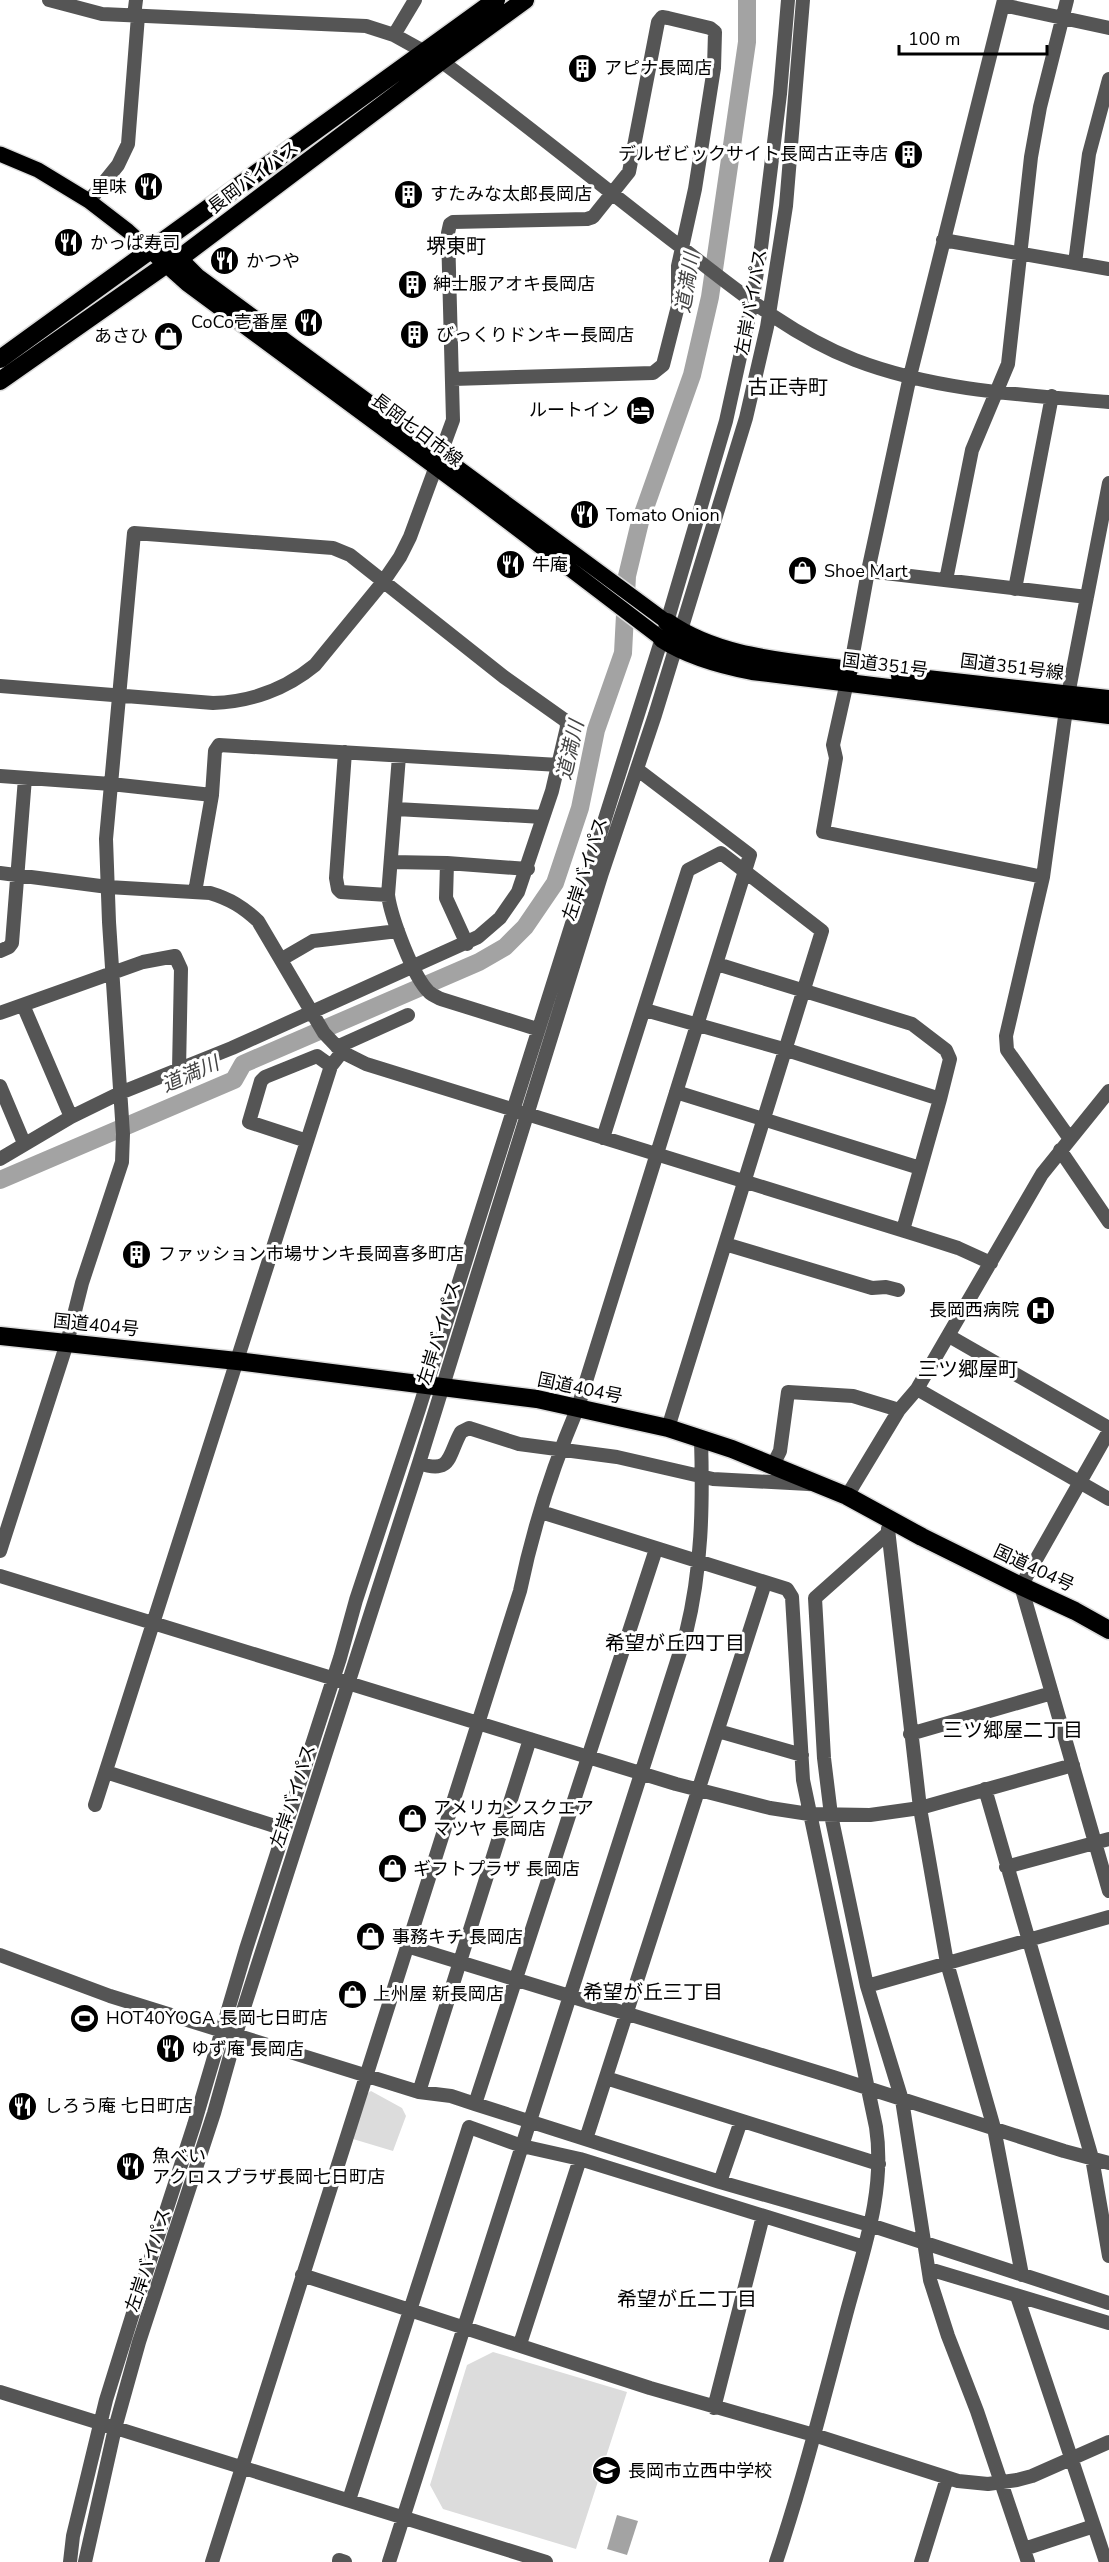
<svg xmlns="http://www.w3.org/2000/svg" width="1109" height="2562" font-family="'Nunito Sans','Noto Sans JP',sans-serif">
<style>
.green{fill:#dcdcdc}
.water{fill:#a3a3a3}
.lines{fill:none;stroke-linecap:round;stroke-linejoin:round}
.river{stroke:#a3a3a3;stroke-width:18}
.major-casing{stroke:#dbdbdb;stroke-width:18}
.highway-casing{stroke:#dbdbdb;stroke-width:21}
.minor{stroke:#555;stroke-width:14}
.major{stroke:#000;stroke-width:15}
.highway{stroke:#000;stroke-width:18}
.labels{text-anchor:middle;stroke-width:6;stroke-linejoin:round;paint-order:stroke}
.poi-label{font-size:18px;fill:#000;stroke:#fff;text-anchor:start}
.street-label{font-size:18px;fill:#000;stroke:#fff}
.neighbourhood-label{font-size:20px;fill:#000;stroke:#fff}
.water-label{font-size:20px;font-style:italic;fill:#444;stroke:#fff}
</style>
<rect width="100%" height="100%" fill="#fff"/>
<path class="green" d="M371 2091 402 2108 406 2116 393 2151 353 2139 365 2095Z
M493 2352 627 2392 576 2549 443 2509 430 2485 467 2365Z"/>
<path class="water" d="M617 2515 638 2521 627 2555 607 2549Z"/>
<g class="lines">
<path class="river" d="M0 1180 234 1080 243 1064 479 962 505 947 525 927 555 883 580 808 596 730 623 653 627 576 640 522 692 375 710 297 747 42V0"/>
<defs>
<path id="major" d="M0 154 38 170 89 201 128 231 187 284 466 490 662 639
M169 255 180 258 198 276 667 622"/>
<path id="highway" d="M0 359 496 0
M0 381 164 266 180 258 441 61 525 0
M667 622C720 659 786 661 849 670
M662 639C688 656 721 665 752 671L1109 715
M900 676 1109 699
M0 1336 237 1361 537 1399 668 1428 732 1449 847 1496 922 1537 1021 1586 1075 1611 1109 1630"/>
</defs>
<use href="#major" class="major-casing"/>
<use href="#highway" class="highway-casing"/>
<path class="minor" d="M49 0 102 14 366 26 394 35 441 61C521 120 598 183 677 244 733 287 788 334 855 360 936 391 1024 395 1109 402
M1003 5 1109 28
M134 16 136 0
M394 35 415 0
M89 201 118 165 128 144 138 16
M943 240 1109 269
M1075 263 1089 154 1109 79
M868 571 1087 597
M946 580 972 450 1008 364 1031 157 1040 107 1067 0
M1015 589 1052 396
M850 670 868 571 910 376 1004 0
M847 682 833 745 836 758 823 832 1043 877
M0 686 213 703C250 702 286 689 315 665L383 582 400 557 410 537 453 420 448 233 450 224 453 222 587 219 593 217 629 172 658 22 662 17 668 18 710 28 715 32 714 68 695 189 678 266V306L663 365 653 373 453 379
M345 752 336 878 338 889 341 892 388 895C391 917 413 977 429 992 432 995 437 997 441 999L537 1029
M0 776 111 784 212 795
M396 809 543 817
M391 862 447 863 528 869
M447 863 446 898 467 944
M0 873 108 887 210 893C230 899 243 907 258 921L324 1033 342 1052 366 1064C563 1125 761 1185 958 1248L991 1263
M195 892 212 795 215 751 219 745 559 765
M388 895 399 756
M0 951 9 947 12 943 25 778
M282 959 313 941 398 931
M717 964 912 1024 946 1050 950 1059 940 1099 903 1230
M23 1005 71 1117
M645 1010 787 1050 940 1099
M0 1013 143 962 175 956 181 969 179 1070
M337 1047 408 1015
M0 1086 24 1143
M676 1092 920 1168
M603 1138 688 870 721 853 822 931 668 1428
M1070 1139 1007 1050 1006 1036 1043 877 1068 695 1109 483
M307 1141 249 1122 261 1081 265 1077 317 1056 331 1066
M1060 1150 1109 1222
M0 1159 71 1117 120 1093 232 1048 478 937 500 918 518 892 552 791 567 727 566 721 504 677 350 555 333 548 134 533 106 839 109 922 123 1134 122 1162 82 1283 67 1343 0 1551
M725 1244 872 1288 886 1287 898 1290
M949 1336 1109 1428
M917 1389 1109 1499
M1109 1431 1021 1586 1109 1891
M419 1463C452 1475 448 1455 461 1432L469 1428 519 1444 617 1457 713 1479 809 1484
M773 1465 780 1451 788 1392 853 1396 899 1410
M847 1496 899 1410 917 1389 1042 1174 1109 1091
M541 1512 787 1589 792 1597 803 1780 876 2127C886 2192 862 2254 846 2315 824 2398 803 2481 776 2562
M888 1529 920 1808 947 1963 994 2128 1022 2275
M887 1534 815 1598 824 1758 831 1815 867 1986 902 2100 930 2280 948 2336 977 2411 1028 2562
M0 1576 676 1784 770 1808 809 1814 870 1815 920 1808 1073 1765
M718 1731 802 1755
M910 1734 1052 1693
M106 1772 284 1829
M985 1789 1092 2158 1109 2256
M95 1805 331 1066 342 1052
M1006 1867 1109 1839
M407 1946 833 2077 1064 2151 1109 2163
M0 1955 110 1996 419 2092 451 2096 475 2104 720 2182 870 2225 1109 2303
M867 1986 1109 1917
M606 2078 879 2164
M419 2092 530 1739
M475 2104 656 1549
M586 2139 765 1583
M720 2182 741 2121
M929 2269 1109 2323
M302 2275 650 2388 814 2435 958 2481 988 2484 1017 2480 1032 2476 1109 2442
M1017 2296 1106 2562
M520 2344 580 2159
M0 2392 546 2562
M714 2408 763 2216
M349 2500 469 2127 522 2146 580 2159 864 2247
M1024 2549 1094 2526
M70 2562 73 2536 106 2400 134 2310 194 2125 246 1949 340 1658 356 1600 419 1409 667 622 726 421 752 302 761 248 780 94 788 0
M85 2562 115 2428 139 2342 214 2113 241 2017 419 1463 602 873 655 715 746 418 767 327 786 206 803 0
M212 2562 520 1591C533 1528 553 1466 578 1407L750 855 642 773
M339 2562V2560L345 2562
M389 2562 686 1633C702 1569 703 1505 701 1439
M921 2562 947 2478"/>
<use href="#major" class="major"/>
<use href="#highway" class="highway"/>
</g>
<defs>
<symbol id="building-disc" viewBox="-11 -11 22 22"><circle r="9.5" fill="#000" stroke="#fff"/><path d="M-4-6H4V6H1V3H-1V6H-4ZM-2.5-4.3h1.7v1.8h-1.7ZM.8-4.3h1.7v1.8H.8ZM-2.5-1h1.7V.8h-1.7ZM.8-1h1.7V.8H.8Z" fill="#fff"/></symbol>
<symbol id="restaurant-disc" viewBox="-11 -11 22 22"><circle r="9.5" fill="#000" stroke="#fff"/><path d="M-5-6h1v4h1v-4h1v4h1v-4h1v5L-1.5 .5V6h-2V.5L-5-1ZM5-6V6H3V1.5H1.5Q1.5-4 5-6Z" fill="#fff"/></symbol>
<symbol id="shop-disc" viewBox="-11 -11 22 22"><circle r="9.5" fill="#000" stroke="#fff"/><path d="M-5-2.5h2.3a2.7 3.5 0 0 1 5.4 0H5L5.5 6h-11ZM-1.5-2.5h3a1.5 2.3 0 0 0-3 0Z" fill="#fff"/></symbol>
<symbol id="hotel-disc" viewBox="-11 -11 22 22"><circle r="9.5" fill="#000" stroke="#fff"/><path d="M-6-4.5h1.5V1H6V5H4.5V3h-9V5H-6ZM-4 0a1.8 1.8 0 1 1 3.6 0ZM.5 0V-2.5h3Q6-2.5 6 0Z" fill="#fff"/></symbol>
<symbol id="hospital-disc" viewBox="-11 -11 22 22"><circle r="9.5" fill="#000" stroke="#fff"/><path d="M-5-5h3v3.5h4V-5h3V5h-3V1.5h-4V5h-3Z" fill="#fff"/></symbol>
<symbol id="stadium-disc" viewBox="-11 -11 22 22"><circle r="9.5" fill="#000" stroke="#fff"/><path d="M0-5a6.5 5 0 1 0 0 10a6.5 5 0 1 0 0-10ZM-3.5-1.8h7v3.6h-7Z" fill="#fff"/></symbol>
<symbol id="school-disc" viewBox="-11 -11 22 22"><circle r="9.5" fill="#000" stroke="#fff"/><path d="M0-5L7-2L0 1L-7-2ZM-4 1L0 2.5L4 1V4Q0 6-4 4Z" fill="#fff"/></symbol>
</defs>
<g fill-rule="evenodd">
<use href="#building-disc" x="566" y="52" width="33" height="33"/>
<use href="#building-disc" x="892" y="138" width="33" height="33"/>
<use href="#restaurant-disc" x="132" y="170" width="33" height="33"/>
<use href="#building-disc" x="392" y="178" width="33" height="33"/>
<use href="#restaurant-disc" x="52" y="226" width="33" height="33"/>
<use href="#restaurant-disc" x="208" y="244" width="33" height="33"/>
<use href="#building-disc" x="396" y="268" width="33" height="33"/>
<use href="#restaurant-disc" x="292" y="306" width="33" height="33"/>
<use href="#building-disc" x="398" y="318" width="33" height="33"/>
<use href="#shop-disc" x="152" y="320" width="33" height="33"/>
<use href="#hotel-disc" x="624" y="394" width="33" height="33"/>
<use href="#restaurant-disc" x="568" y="498" width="33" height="33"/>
<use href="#restaurant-disc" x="494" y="548" width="33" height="33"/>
<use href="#shop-disc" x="786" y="554" width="33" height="33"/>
<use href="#building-disc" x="120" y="1238" width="33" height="33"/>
<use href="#hospital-disc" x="1024" y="1294" width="33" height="33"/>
<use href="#shop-disc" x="396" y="1802" width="33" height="33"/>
<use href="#shop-disc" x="376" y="1852" width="33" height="33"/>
<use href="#shop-disc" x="354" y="1920" width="33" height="33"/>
<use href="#shop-disc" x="336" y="1978" width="33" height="33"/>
<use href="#stadium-disc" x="68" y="2002" width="33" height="33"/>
<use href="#restaurant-disc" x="154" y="2032" width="33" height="33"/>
<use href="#restaurant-disc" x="6" y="2090" width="33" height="33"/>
<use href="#restaurant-disc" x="114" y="2150" width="33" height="33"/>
<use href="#school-disc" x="590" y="2454" width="33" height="33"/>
</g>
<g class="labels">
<g class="poi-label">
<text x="604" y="74">アピナ長岡店</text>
<text x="888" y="160" text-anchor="end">デルゼビックサイト長岡古正寺店</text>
<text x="127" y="193" text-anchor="end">里味</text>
<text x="430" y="200">すたみな太郎長岡店</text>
<text x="90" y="249">かっぱ寿司</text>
<text x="246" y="267">かつや</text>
<text x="433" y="290">紳士服アオキ長岡店</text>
<text x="288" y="328" text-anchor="end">CoCo壱番屋</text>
<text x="436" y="341">びっくりドンキー長岡店</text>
<text x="148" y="342" text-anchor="end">あさひ</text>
<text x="619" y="416" text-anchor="end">ルートイン</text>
<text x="606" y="521">Tomato Onion</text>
<text x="532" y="571">牛庵</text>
<text x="824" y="577">Shoe Mart</text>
<text x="158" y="1260">ファッション市場サンキ長岡喜多町店</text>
<text x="1019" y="1316" text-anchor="end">長岡西病院</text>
<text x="433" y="1814">アメリカンスクエア<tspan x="433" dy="21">マツヤ 長岡店</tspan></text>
<text x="413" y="1875">ギフトプラザ 長岡店</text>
<text x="392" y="1943">事務キチ 長岡店</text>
<text x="373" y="2000">上州屋 新長岡店</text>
<text x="106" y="2024">HOT40YOGA 長岡七日町店</text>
<text x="191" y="2055">ゆず庵 長岡店</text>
<text x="44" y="2112">しろう庵 七日町店</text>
<text x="152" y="2162">魚べい<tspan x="152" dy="21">アクロスプラザ長岡七日町店</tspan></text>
<text x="628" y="2477">長岡市立西中学校</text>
</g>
<g class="street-label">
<text transform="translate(253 177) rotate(-37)" y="6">長岡バイパス</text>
<text transform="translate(751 302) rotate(-80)" y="6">左岸バイパス</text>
<text transform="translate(417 430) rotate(37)" y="6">長岡七日市線</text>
<text transform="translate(885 665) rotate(7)" y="6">国道351号</text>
<text transform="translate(1012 667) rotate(7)" y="6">国道351号線</text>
<text transform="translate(585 869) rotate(-72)" y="6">左岸バイパス</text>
<text transform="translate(96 1325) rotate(6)" y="6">国道404号</text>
<text transform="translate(439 1333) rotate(-73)" y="6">左岸バイパス</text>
<text transform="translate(580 1388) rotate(12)" y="6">国道404号</text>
<text transform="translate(1034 1568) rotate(25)" y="6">国道404号</text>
<text transform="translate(293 1796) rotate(-72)" y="6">左岸バイパス</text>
<text transform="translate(148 2260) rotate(-72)" y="6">左岸バイパス</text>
</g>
<g class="neighbourhood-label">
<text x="456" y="253">堺東町</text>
<text x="788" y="394">古正寺町</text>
<text x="968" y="1376">三ツ郷屋町</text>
<text x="675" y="1650">希望が丘四丁目</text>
<text x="1013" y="1737">三ツ郷屋二丁目</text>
<text x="653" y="1999">希望が丘三丁目</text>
<text x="687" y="2306">希望が丘二丁目</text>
</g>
<g class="water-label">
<text transform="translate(687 283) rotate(-81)" y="7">道満川</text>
<text transform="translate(570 750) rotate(-77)" y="7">道満川</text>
<text transform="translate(190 1074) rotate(-24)" y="7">道満川</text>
</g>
</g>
<path d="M899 45v9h148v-9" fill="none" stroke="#000000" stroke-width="3"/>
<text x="908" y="45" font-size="18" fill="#000000" stroke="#ffffff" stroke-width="4.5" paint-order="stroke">100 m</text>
</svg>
